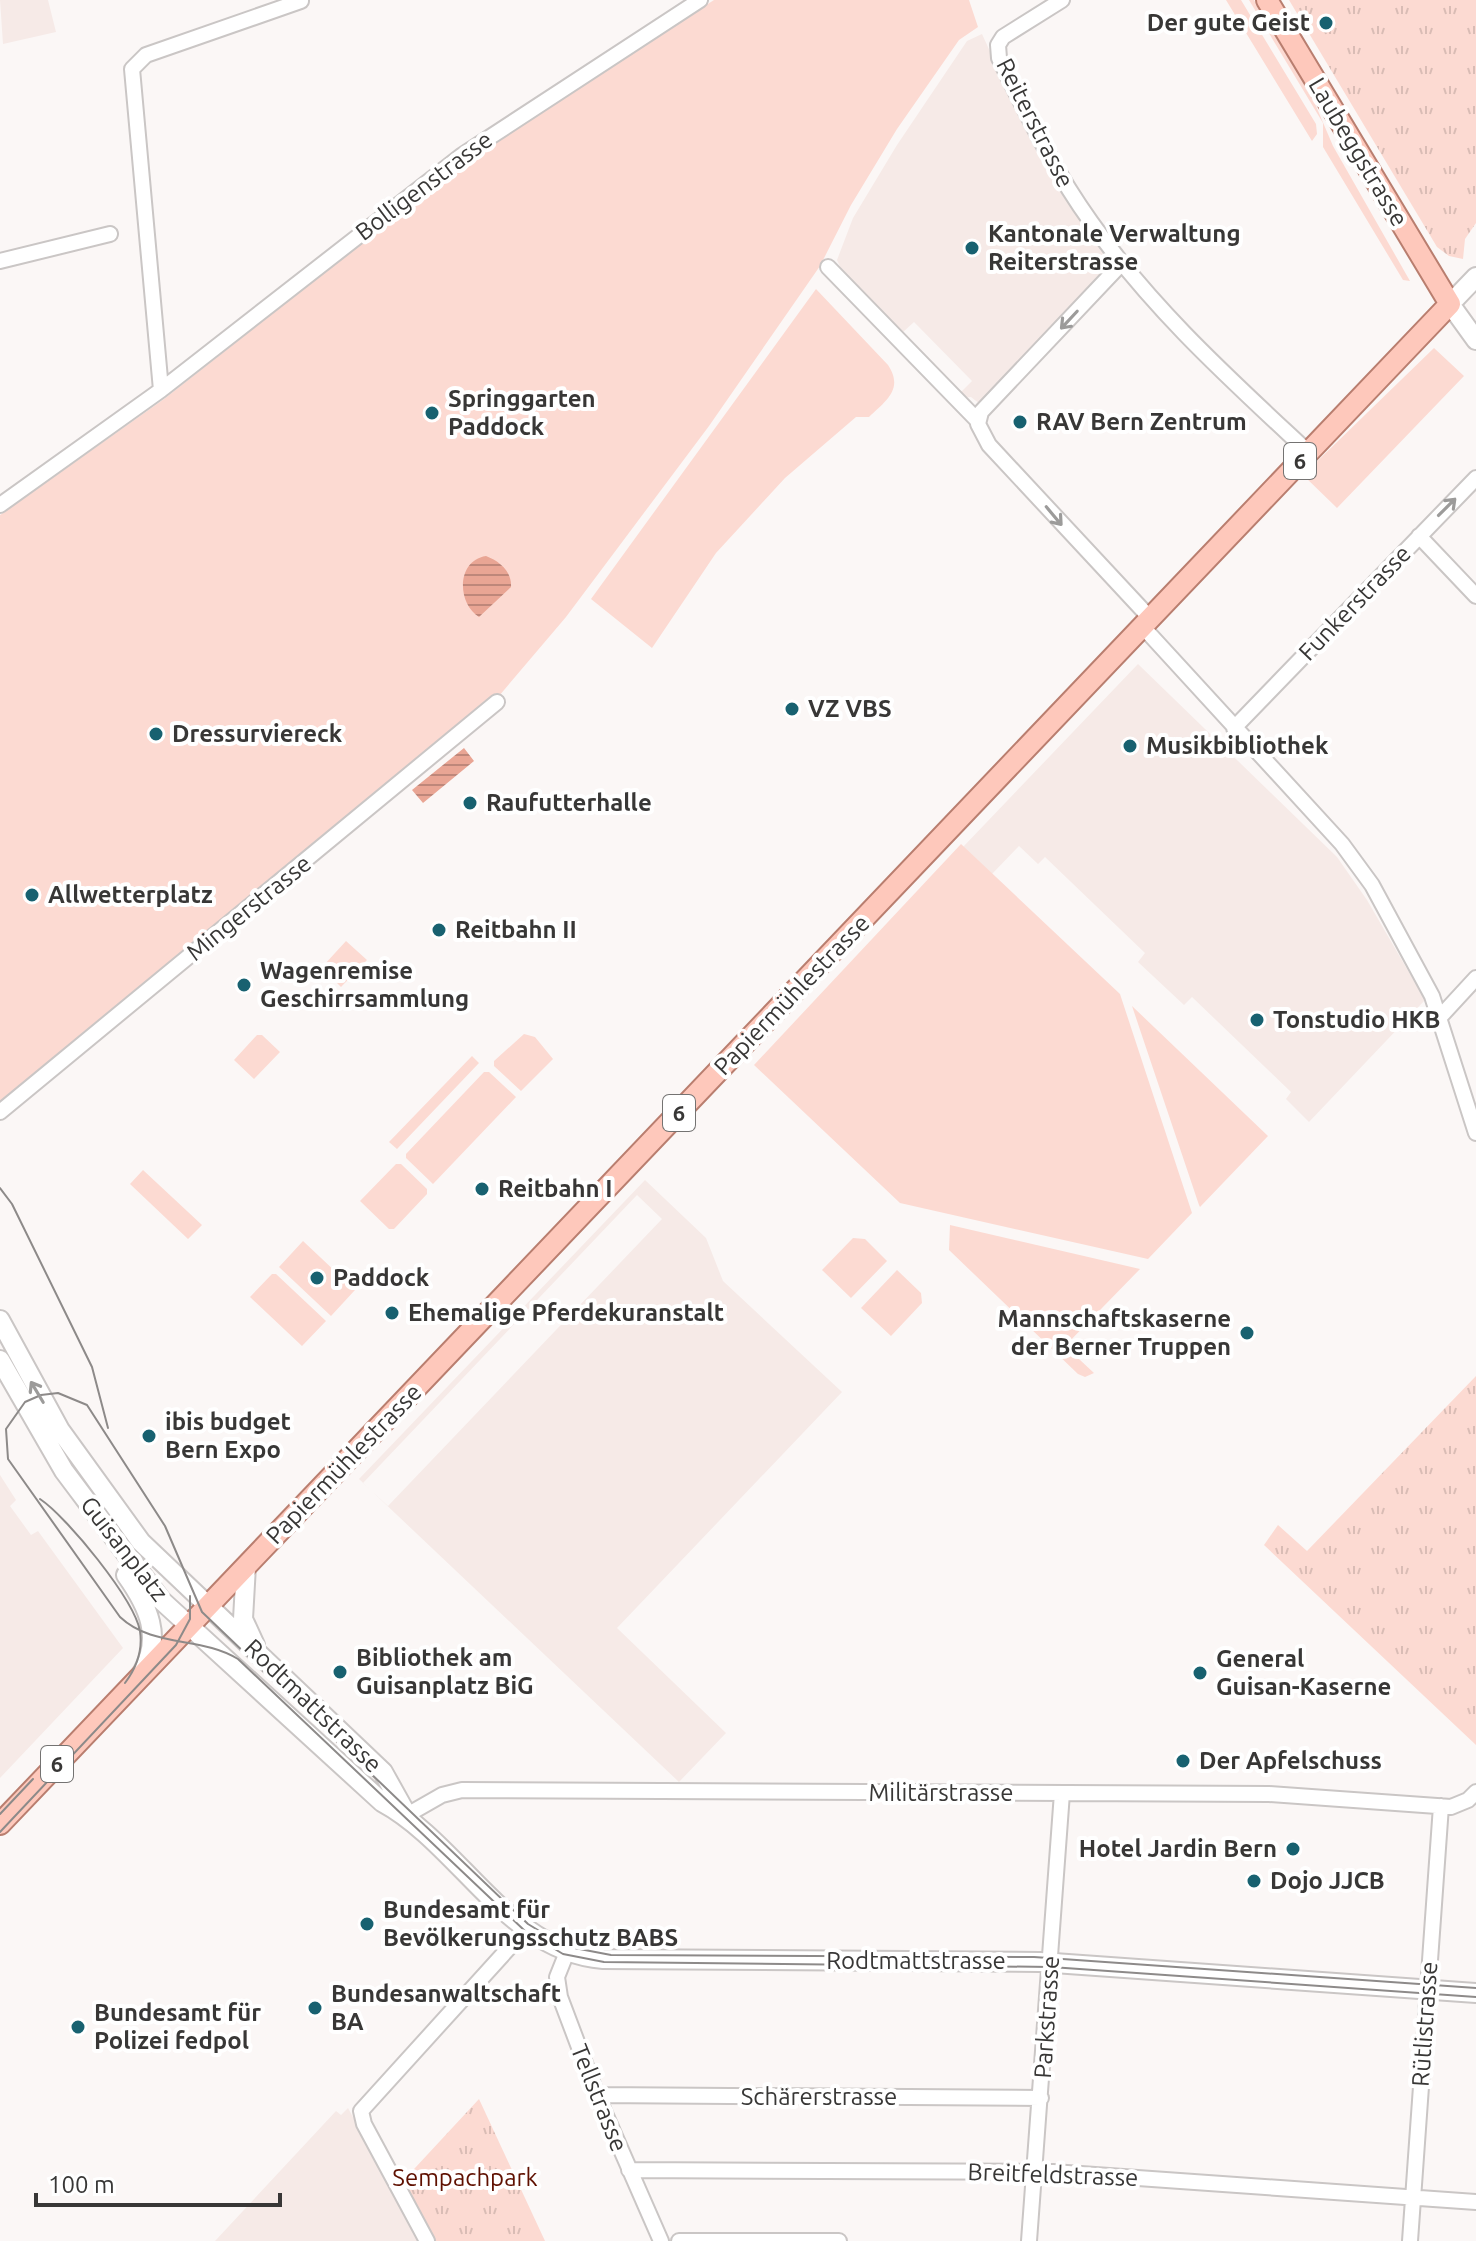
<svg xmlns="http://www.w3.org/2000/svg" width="1476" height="2241" font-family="Ubuntu,sans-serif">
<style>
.built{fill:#f6eae7;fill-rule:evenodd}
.grass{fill:#fcdad2}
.park{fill:url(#park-tufts)}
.water{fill:url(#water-rules)}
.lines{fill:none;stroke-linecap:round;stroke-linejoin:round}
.street-casing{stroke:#cac6c5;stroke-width:18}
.secondary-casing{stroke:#cac6c5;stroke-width:22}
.primary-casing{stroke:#b97e6f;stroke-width:24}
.street{stroke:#fff;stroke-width:14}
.secondary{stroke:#fff;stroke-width:18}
.primary{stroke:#fec8bb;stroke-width:20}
.tram{stroke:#8d8a89;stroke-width:2}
.oneway{stroke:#9c9b9a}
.poi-dot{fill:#186170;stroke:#fff;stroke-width:3}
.labels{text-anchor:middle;stroke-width:8;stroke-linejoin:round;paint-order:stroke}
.shield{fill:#fff;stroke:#747372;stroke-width:2}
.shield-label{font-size:22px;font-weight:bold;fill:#383736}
.poi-label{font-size:24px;font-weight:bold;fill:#383736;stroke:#fff;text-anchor:start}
.street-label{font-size:24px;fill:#383736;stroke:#fff}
.park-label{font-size:24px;fill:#5f1000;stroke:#fff}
</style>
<defs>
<pattern id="park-tufts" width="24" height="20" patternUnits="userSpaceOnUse" patternTransform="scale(2)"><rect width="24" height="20" fill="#fcdad2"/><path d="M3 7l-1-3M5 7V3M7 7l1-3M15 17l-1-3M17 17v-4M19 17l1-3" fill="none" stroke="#d9bcb5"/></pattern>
<pattern id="water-rules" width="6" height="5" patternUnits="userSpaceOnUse" patternTransform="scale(2)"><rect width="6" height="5" fill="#e9a594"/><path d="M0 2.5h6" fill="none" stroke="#be877a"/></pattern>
</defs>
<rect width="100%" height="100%" fill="#fbf7f6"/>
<path class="built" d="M0 0H48L56 32 3 44Z
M982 34 1007 89 1114 263 980 404 971 397 962 398 843 273 837 260 853 218 897 145 967 41ZM914 322 972 381 960 393 902 333Z
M1138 664 1337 857 1367 900 1425 1000 1309 1122 1286 1099 1291 1092 1192 997 1184 1005 1138 962 1145 953 1045 857 1038 864 1019 846 992 874 963 847Z
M645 1180 706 1238 723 1281 842 1392 617 1628 726 1733 679 1782 359 1479ZM637 1195 662 1219 388 1506 363 1483Z
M0 1475 16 1500 10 1506 31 1535 38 1531 123 1648 0 1778Z
M348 2108 421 2241H215L336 2111 341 2115Z"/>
<path class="grass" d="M714 0H969L978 27 959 40 897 129 851 205 820 266 709 426 566 617 493 703 0 1110V515L164 399 463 163Z
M1226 0H1241L1316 124 1317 134 1312 141Z
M1249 0H1254L1313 99 1333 146 1410 281 1403 280 1323 147V123Z
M816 289 888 365C904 389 886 401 869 417H856L785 478 716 553 652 648 591 599Z
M1434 348 1464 376 1337 508 1303 475Z
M961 844 1120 994 1192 1213 1148 1259 900 1203 754 1065Z
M346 941 367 960 341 987 324 970V965Z
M1132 1006 1268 1136 1200 1207 1199 1205Z
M524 1034 535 1037 553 1059 521 1091 494 1066V1061Z
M257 1035H262L280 1052 254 1079 234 1060Z
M472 1056 479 1063 397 1149 389 1142Z
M484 1072H489L516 1097 433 1184 406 1158V1154Z
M396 1164H401L427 1189V1194L394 1229H389L360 1201Z
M143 1170 202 1225 188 1239 130 1184Z
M950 1225 1140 1269 1065 1346 1094 1373 1085 1377 1078 1374 949 1250Z
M853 1238 865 1239 887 1261 851 1298 822 1270Z
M303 1241 355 1290 331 1316 279 1267Z
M897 1270 921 1293 922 1303 891 1336 861 1308Z
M272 1274H276L326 1321 302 1346 250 1297Z"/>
<path class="park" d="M1289 0H1476V223L1465 239 1463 259 1449 256 1437 247Z
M1476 1376V1745L1264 1545 1278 1525 1307 1551Z
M479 2099 545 2241H433L402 2182Z"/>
<path class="water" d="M486 556C499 561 512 571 511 587L479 617C457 603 456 561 486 556Z
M464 748 474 761 423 803 412 790Z"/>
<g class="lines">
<defs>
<path id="street" d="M1062 0 1003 37 998 45 999 58C1027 114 1054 171 1091 222 1152 309 1231 380 1308 452
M0 261 110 234
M1122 263 981 412 978 424 989 445 1151 619
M828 267 978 421
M161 390 132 69 146 55 301 1
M0 505 161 390 461 156 700 0
M1419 536 1476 596
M1143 627 1342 844 1372 885 1432 996 1476 1133
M1234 728 1476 478
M1440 1017 1476 978
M0 1112 497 702
M407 1815 442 1795 462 1790 1269 1794 1451 1807 1468 1800 1476 1792
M567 1952 557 1977 560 1997 597 2095 661 2241
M597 2095 1041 2098
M629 2170 1053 2172 1476 2202
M427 2241 364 2124 361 2111 527 1928
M679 2241H839
M1029 2241 1062 1793
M1410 2241 1441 1806"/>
<path id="secondary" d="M1476 277 1450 304 1476 340
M0 1320 60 1430 141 1542 383 1772 407 1815
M0 1360 64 1471 161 1600 382 1802C460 1844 508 1952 603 1959L1040 1962 1476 1993
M246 1566 243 1619 255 1645
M126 1575C148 1606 163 1637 142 1673"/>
<path id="primary" d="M0 1824 1450 304 1267 0"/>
</defs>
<use href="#street" class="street-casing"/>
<use href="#secondary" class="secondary-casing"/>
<use href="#primary" class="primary-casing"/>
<use href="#street" class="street"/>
<use href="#secondary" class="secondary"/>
<use href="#primary" class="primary"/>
<path class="tram" d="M0 1188 12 1204 92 1367 108 1428
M40 1499C67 1517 134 1599 140 1631 143 1651 137 1667 125 1683
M0 1814 33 1779
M0 1832 176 1645 190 1619V1596
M1476 1988 1034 1957 611 1955 564 1946 528 1924 202 1612 165 1526 87 1405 58 1393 41 1395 25 1402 6 1429 8 1459 120 1617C153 1648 201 1636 238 1659L525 1931 563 1954 604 1962 1051 1967 1476 1997"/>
</g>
<defs><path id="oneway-shaft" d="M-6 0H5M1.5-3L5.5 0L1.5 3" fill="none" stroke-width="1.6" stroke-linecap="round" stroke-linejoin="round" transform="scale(2)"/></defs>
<g class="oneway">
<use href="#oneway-shaft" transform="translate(1069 320) rotate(133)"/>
<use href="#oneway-shaft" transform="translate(1447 507) rotate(-45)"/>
<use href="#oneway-shaft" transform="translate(1054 516) rotate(50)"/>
<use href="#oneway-shaft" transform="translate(37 1392) rotate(-121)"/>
</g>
<g class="poi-dot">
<circle cx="1326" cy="23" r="8"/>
<circle cx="972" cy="248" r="8"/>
<circle cx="432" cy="413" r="8"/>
<circle cx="1020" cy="422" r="8"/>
<circle cx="792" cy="709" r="8"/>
<circle cx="156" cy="734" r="8"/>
<circle cx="1130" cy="746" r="8"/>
<circle cx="470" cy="803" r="8"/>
<circle cx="32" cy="895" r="8"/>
<circle cx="439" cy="930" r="8"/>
<circle cx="244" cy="985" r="8"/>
<circle cx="1257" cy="1020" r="8"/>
<circle cx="482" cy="1189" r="8"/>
<circle cx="317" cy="1278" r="8"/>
<circle cx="392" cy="1313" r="8"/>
<circle cx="1247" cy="1333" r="8"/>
<circle cx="149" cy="1436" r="8"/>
<circle cx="340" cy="1672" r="8"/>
<circle cx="1200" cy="1673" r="8"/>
<circle cx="1183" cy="1761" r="8"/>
<circle cx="1293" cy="1849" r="8"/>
<circle cx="1254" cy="1881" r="8"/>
<circle cx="367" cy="1924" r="8"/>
<circle cx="315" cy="2008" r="8"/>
<circle cx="78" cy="2027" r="8"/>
</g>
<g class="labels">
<g class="shield">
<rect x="1284" y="443" width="32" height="36" rx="6"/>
<rect x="663" y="1095" width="32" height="36" rx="6"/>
<rect x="41" y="1746" width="32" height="36" rx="6"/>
</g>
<g class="shield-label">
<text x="1300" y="469">6</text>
<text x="679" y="1121">6</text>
<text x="57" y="1772">6</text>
</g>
<g class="poi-label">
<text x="1310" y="31" text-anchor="end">Der gute Geist</text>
<text x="988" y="242">Kantonale Verwaltung<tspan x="988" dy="28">Reiterstrasse</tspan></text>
<text x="448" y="407">Springgarten<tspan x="448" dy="28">Paddock</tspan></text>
<text x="1036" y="430">RAV Bern Zentrum</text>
<text x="808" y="717">VZ VBS</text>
<text x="172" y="742">Dressurviereck</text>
<text x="1146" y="754">Musikbibliothek</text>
<text x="486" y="811">Raufutterhalle</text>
<text x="48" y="903">Allwetterplatz</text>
<text x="455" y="938">Reitbahn II</text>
<text x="260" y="979">Wagenremise<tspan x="260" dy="28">Geschirrsammlung</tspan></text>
<text x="1273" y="1028">Tonstudio HKB</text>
<text x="498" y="1197">Reitbahn I</text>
<text x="333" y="1286">Paddock</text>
<text x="408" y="1321">Ehemalige Pferdekuranstalt</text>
<text x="1231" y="1327" text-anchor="end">Mannschaftskaserne<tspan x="1231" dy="28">der Berner Truppen</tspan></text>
<text x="165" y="1430">ibis budget<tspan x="165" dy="28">Bern Expo</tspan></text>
<text x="356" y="1666">Bibliothek am<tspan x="356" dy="28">Guisanplatz BiG</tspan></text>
<text x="1216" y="1667">General<tspan x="1216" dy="28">Guisan-Kaserne</tspan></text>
<text x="1199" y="1769">Der Apfelschuss</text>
<text x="1277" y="1857" text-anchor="end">Hotel Jardin Bern</text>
<text x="1270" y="1889">Dojo JJCB</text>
<text x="383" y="1918">Bundesamt für<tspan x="383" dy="28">Bevölkerungsschutz BABS</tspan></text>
<text x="331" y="2002">Bundesanwaltschaft<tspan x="331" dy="28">BA</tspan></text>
<text x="94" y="2021">Bundesamt für<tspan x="94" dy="28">Polizei fedpol</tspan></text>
</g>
<g class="street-label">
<text transform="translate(1035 123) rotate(63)" y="8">Reiterstrasse</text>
<text transform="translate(1358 152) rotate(59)" y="8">Laubeggstrasse</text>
<text transform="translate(424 186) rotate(-37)" y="8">Bolligenstrasse</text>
<text transform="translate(1355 603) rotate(-46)" y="8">Funkerstrasse</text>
<text transform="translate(249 908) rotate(-39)" y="8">Mingerstrasse</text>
<text transform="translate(792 995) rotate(-46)" y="8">Papiermühlestrasse</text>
<text transform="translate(344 1464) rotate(-46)" y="8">Papiermühlestrasse</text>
<text transform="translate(124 1549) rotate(52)" y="8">Guisanplatz</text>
<text transform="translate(313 1706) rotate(44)" y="8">Rodtmattstrasse</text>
<text x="941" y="1801">Militärstrasse</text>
<text x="916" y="1969">Rodtmattstrasse</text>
<text transform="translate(1047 2017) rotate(-86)" y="8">Parkstrasse</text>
<text transform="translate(1425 2024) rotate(-86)" y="8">Rütlistrasse</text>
<text x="819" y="2105">Schärerstrasse</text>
<text transform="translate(599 2098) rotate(68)" y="8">Tellstrasse</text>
<text transform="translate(1053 2175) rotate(2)" y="8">Breitfeldstrasse</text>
</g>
<g class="park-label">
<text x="465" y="2186">Sempachpark</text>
</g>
</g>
<path d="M36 2193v12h244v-12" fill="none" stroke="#383736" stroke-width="4"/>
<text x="48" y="2193" font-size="24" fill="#383736" stroke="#ffffff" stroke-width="6" paint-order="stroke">100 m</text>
</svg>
